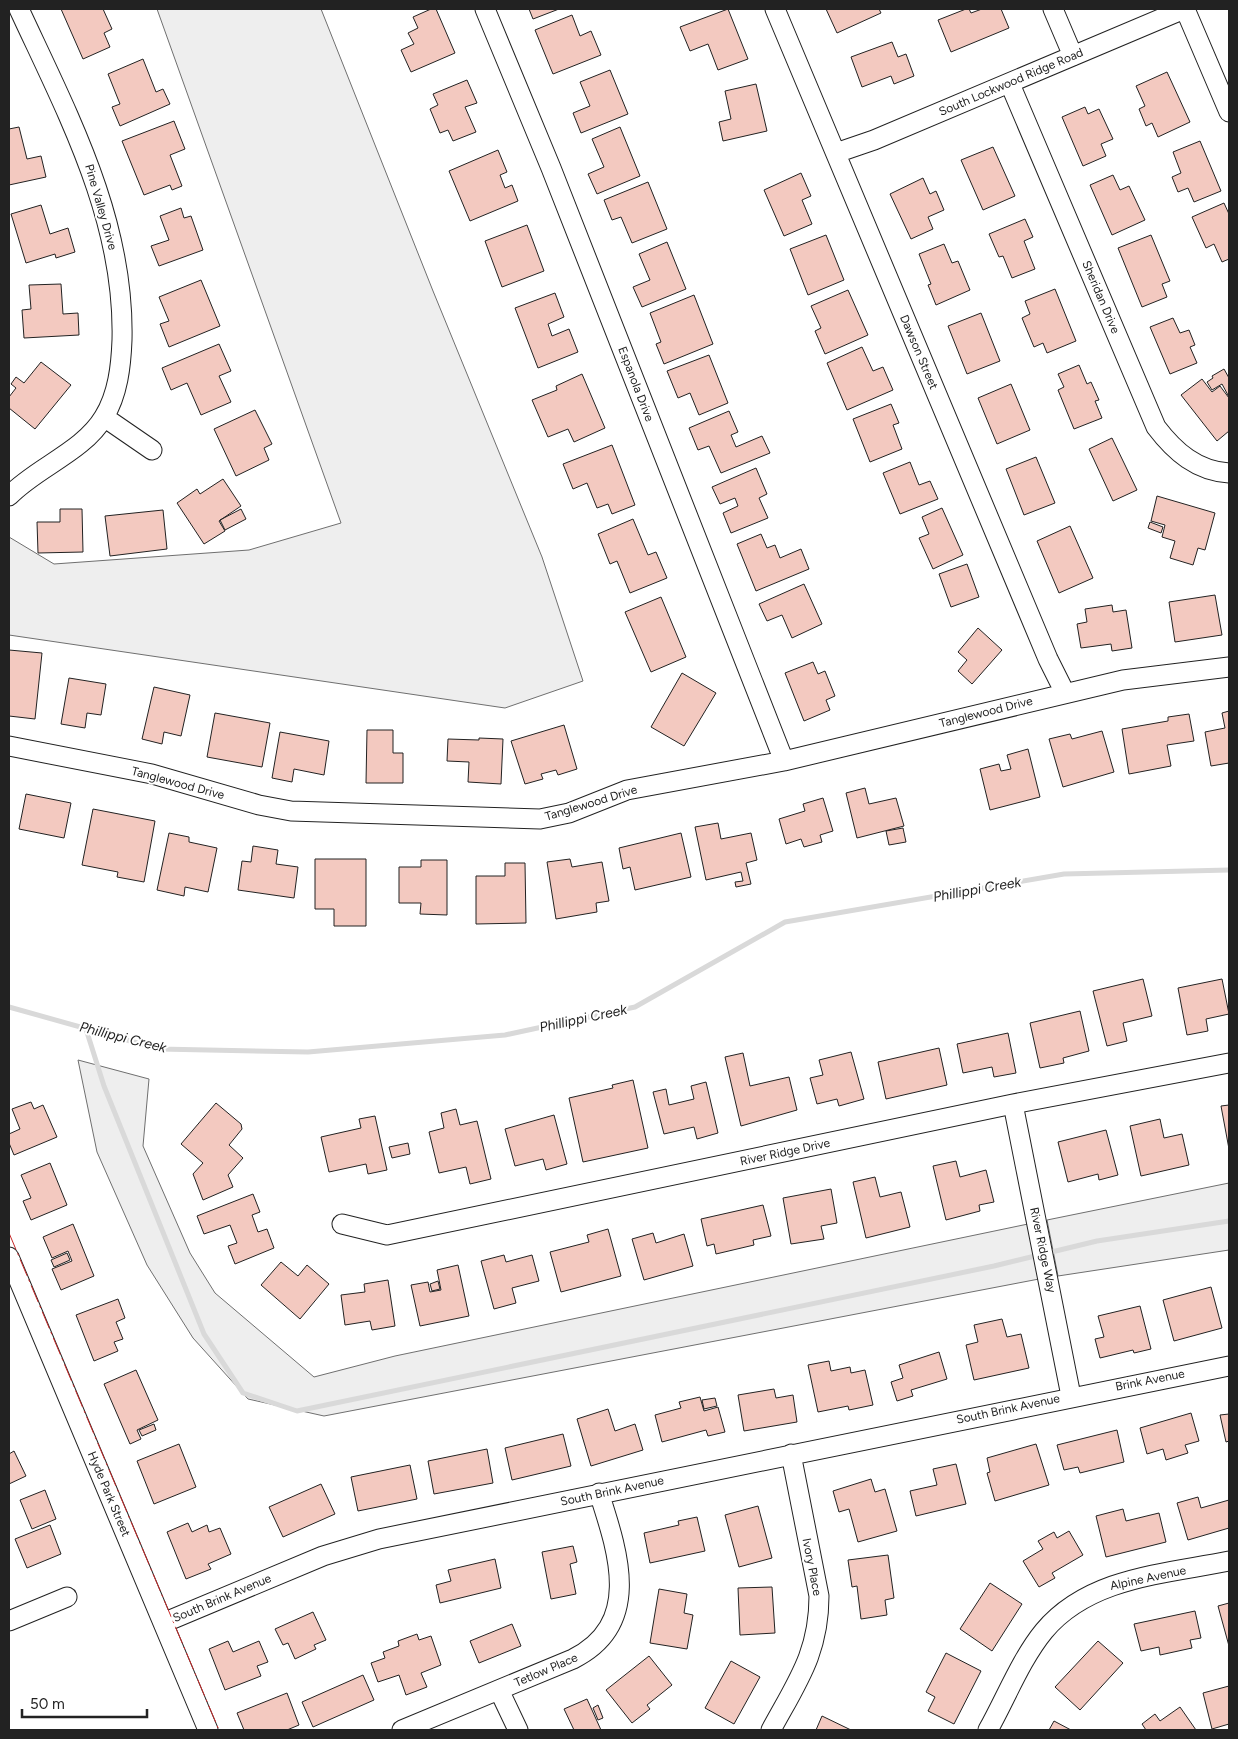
<svg xmlns="http://www.w3.org/2000/svg" width="1238" height="1739" font-family="Figtree,sans-serif">
<style>
.green{fill:#eee;stroke:#6f6f6f}
.lines{fill:none;stroke-linecap:round;stroke-linejoin:round}
.stream{stroke:#d9d9d9;stroke-width:5}
.building{fill:#f3c9c0;stroke:#222}
.minor-casing{stroke:#222;stroke-width:21}
.minor{stroke:#fff;stroke-width:19}
.power{stroke:#c62828;stroke-width:1;stroke-dasharray:18 4 2.5 4;stroke-linecap:butt}
.labels{text-anchor:middle;stroke-width:4;stroke-linejoin:round;paint-order:stroke}
.street-label{font-size:12px;fill:#222;stroke:#fff}
.water-label{font-size:14px;font-style:italic;fill:#222;stroke:#fff}
</style>
<rect width="100%" height="100%" fill="#fff"/>
<path class="green" d="M157 9H321L433 291 542 557 583 681 505 708 9 635V537L54 564 249 550 341 523Z
M78 1060 149 1079 143 1146 190 1253 215 1293 314 1377 395 1356 1028 1224 1039 1279 324 1416 248 1399 193 1338 147 1265 97 1152Z
M1229 1183V1250L1058 1276 1047 1220Z"/>
<g class="lines">
<path class="stream" d="M9 1007 159 1049 308 1052 505 1035 635 1007 785 922 1064 874 1229 870
M86 1029 104 1086 204 1334 243 1393 297 1411 994 1266 1097 1241 1229 1221"/>
</g>
<path class="building" d="M61 9H103L112 29 104 33 110 47 83 59Z
M431 9H436L455 53 411 72 401 50 414 44 408 33 418 28 413 17Z
M529 9H559L533 19Z
M728 9 748 59 718 70 708 44 690 51 680 27Z
M826 9H879L881 13 837 33Z
M966 9H969L971 13 982 9H1001L1009 28 951 52 938 20Z
M572 15 580 36 591 31 601 55 553 74 535 30Z
M892 42 898 57 906 54 914 76 894 84 891 76 862 87 851 57Z
M143 59 156 92 163 89 170 104 120 126 112 107 120 104 108 74Z
M610 70 628 114 581 133 573 113 590 106 580 82Z
M1167 72 1190 122 1158 137 1152 123 1146 126 1139 109 1145 106 1136 86Z
M467 80 477 103 465 107 476 132 453 141 448 130 440 133 430 109 438 105 433 94Z
M756 84 767 131 723 141 719 122 731 119 725 91Z
M1085 107 1088 114 1099 109 1113 139 1101 144 1106 156 1083 166 1062 117Z
M174 121 185 149 170 155 182 186 172 190 170 185 144 195 122 141Z
M19 127 27 159 41 156 46 177 9 185V129Z
M620 127 640 176 597 194 588 174 604 167 592 139Z
M1200 141 1221 191 1194 202 1188 188 1178 192 1172 177 1181 173 1173 152Z
M993 147 1015 196 983 210 961 160Z
M498 150 507 172 500 175 505 188 512 185 518 201 470 221 449 171Z
M801 173 811 196 802 200 812 224 784 236 764 190Z
M1113 175 1120 190 1129 186 1145 220 1112 235 1090 185Z
M923 178 930 194 936 191 944 210 928 217 933 229 911 239 890 194Z
M648 182 667 229 632 243 621 217 612 220 604 200Z
M1224 203 1229 214V259L1222 262 1214 244 1206 248 1192 217Z
M41 205 50 234 68 228 75 252 56 258 55 254 26 263 11 214Z
M181 208 184 218 191 216 203 250 159 266 151 246 169 240 160 216Z
M1025 219 1033 237 1024 241 1035 269 1012 278 1003 256 999 257 989 234Z
M527 225 544 271 502 287 485 241Z
M826 235 844 280 808 295 790 249Z
M1151 235 1170 281 1162 284 1167 297 1142 307 1118 248Z
M667 242 686 289 642 307 633 287 650 280 639 254Z
M944 244 952 263 958 261 970 290 936 305 928 285 931 284 919 254Z
M201 280 220 326 169 347 160 324 169 321 159 297Z
M61 284 63 314 78 313 79 335 24 338 22 310 31 309 29 285Z
M1055 289 1076 341 1047 353 1043 343 1034 347 1022 318 1030 314 1025 301Z
M848 290 868 335 825 354 815 331 821 328 811 306Z
M555 293 564 317 548 324 552 336 569 329 578 352 538 368 515 308Z
M694 295 713 344 664 364 656 344 661 342 650 313Z
M981 313 1000 361 967 374 948 326Z
M1173 318 1180 333 1189 330 1195 345 1190 347 1197 363 1170 374 1150 327Z
M219 344 231 371 219 376 231 402 201 415 187 383 171 390 162 368Z
M862 347 873 371 883 367 893 390 847 410 827 363Z
M709 355 728 403 699 415 690 393 678 398 667 371Z
M41 362 71 385 35 429 9 408V397L16 388 11 384 16 377 24 383Z
M1079 365 1087 384 1091 382 1099 400 1095 401 1102 418 1074 429 1058 390 1064 387 1058 374Z
M1224 369 1229 378V397L1222 384 1212 390 1207 382 1213 378 1212 376Z
M582 374 605 428 574 442 568 429 548 437 532 400 557 390 556 386Z
M1202 379 1212 392 1220 386 1229 398V431L1217 441 1181 395Z
M1011 384 1030 430 997 444 978 398Z
M891 404 899 423 893 425 902 449 870 462 853 419Z
M255 410 272 444 264 448 269 460 236 476 214 429Z
M729 411 738 432 731 435 736 447 762 436 770 453 721 473 709 446 698 450 689 428Z
M1112 438 1137 490 1113 501 1089 449Z
M612 445 635 505 612 514 608 504 597 508 587 483 573 489 563 464Z
M1036 457 1055 503 1024 515 1006 469Z
M910 462 919 485 930 481 938 499 900 514 883 473Z
M756 468 767 494 759 498 768 518 731 533 723 513 738 506 735 498 720 504 712 487Z
M223 479 241 506 219 521 225 531 204 544 177 503 197 489 200 494Z
M1157 496 1215 513 1205 550 1198 548 1193 565 1170 558 1175 541 1162 537 1165 525 1151 521Z
M942 508 963 555 933 569 919 538 929 534 922 517Z
M60 509H82L83 552 38 553 37 522H60Z
M241 509 246 519 225 530 220 520Z
M163 510 167 549 110 556 105 516Z
M633 519 648 555 656 552 667 578 630 593 617 561 610 564 598 534Z
M1150 522 1163 527 1161 533 1148 528Z
M1070 526 1093 578 1059 593 1037 541Z
M761 534 767 548 775 545 780 558 801 549 809 569 756 591 737 544Z
M967 564 979 597 951 607 939 574Z
M804 584 822 624 792 638 782 615 767 621 759 604Z
M1215 595 1222 635 1175 642 1169 602Z
M661 597 686 657 651 672 625 612Z
M1112 605 1113 612 1126 610 1132 648 1112 651 1111 644 1081 648 1077 624 1087 622 1085 609Z
M978 628 1002 650 972 684 958 671 967 660 958 652Z
M9 650 42 653 35 719 9 716Z
M813 662 818 674 825 671 835 696 826 700 830 710 804 721 785 673Z
M682 673 716 693 684 746 651 727Z
M69 678 106 684 101 715 87 713 85 728 61 724Z
M154 687 190 695 181 736 164 732 162 744 142 739Z
M1229 711V763L1211 766 1205 732 1225 728 1222 713Z
M215 713 270 723 262 767 207 757Z
M1189 714 1194 741 1167 745 1171 766 1129 774 1122 729 1168 721V717Z
M564 725 577 769 558 775 556 770 541 774 543 779 525 784 511 741Z
M367 730H393V753H403V783H366Z
M1102 731 1114 772 1063 787 1049 739 1070 734 1072 739Z
M280 732 329 741 324 775 294 769 292 782 272 778Z
M479 738 503 739 501 784 468 782 469 762 447 761 448 739 479 740Z
M1028 749 1040 797 990 810 980 769 999 764 1001 771 1011 769 1007 755Z
M865 788 869 804 896 798 904 826 857 838 846 793Z
M26 794 71 803 64 838 19 829Z
M823 798 833 831 820 835 822 842 804 847 801 839 786 844 779 819 805 811 803 804Z
M93 809 155 821 144 882 117 877 118 872 82 865Z
M718 823 721 839 751 833 757 860 746 863 751 884 736 887 735 882 743 881 741 872 706 880 695 827Z
M903 828 906 842 889 845 886 831Z
M169 833 189 837V842L217 848 208 892 185 887 184 896 157 890Z
M681 833 691 877 635 890 630 867 623 869 619 848Z
M253 846 278 850 276 864 298 867 294 898 238 890 242 861 251 862Z
M315 859H366V926H334V909H315Z
M570 859 572 867 602 862 609 901 596 903 597 912 556 919 547 862Z
M421 860H447V915L420 914 421 903H399V867H421Z
M505 863H525L526 923 476 924V876H505Z
M1143 979 1152 1016 1123 1023 1127 1041 1107 1046 1093 991Z
M1222 979 1229 1014 1206 1019 1208 1031 1187 1035 1178 988Z
M1080 1011 1089 1051 1063 1058 1064 1063 1040 1068 1030 1023Z
M1008 1033 1016 1073 994 1077 992 1067 963 1073 957 1044Z
M939 1048 947 1085 886 1099 878 1062Z
M851 1052 864 1099 839 1106 837 1099 817 1104 810 1078 823 1075 819 1060Z
M743 1053 750 1086 789 1077 797 1110 741 1126 725 1057Z
M633 1080 648 1148 583 1162 569 1098 613 1088 612 1085Z
M706 1082 718 1133 697 1139 694 1127 664 1134 653 1092 666 1089 669 1105 694 1099 691 1086Z
M31 1102 34 1109 43 1105 57 1137 14 1155 9 1143V1134L20 1129 12 1109Z
M216 1103 241 1124 242 1129 229 1145 243 1158 228 1175 233 1187 203 1200 193 1174 203 1163 181 1144Z
M1229 1105V1149L1221 1106Z
M456 1109 460 1125 477 1121 491 1179 470 1184 466 1167 439 1173 429 1132 444 1128 441 1113Z
M554 1115 567 1164 546 1170 543 1159 515 1166 505 1129Z
M375 1116 387 1170 368 1174 366 1164 329 1172 321 1137 361 1128 359 1119Z
M1160 1119 1164 1138 1182 1134 1189 1165 1141 1176 1130 1126Z
M1106 1130 1118 1175 1099 1180 1098 1174 1068 1182 1058 1142Z
M408 1143 410 1154 392 1158 389 1147Z
M956 1161 960 1177 986 1170 994 1202 979 1205 980 1211 946 1220 933 1166Z
M50 1163 67 1205 31 1220 23 1201 31 1198 21 1175Z
M875 1177 880 1197 901 1192 910 1227 866 1238 853 1182Z
M831 1189 837 1223 821 1226 824 1239 791 1244 783 1198Z
M253 1194 260 1212 252 1215 258 1232 267 1229 274 1248 235 1264 228 1246 237 1243 230 1225 204 1234 197 1216Z
M763 1205 771 1236 753 1240 754 1245 716 1254 714 1244 707 1246 701 1219Z
M73 1224 94 1276 61 1290 52 1269 72 1261 68 1251 52 1258 43 1237Z
M608 1229 621 1276 561 1292 550 1252 589 1242 587 1235Z
M653 1233 656 1243 684 1234 693 1266 644 1280 632 1239Z
M67 1253 70 1260 54 1267 51 1260Z
M504 1255 506 1262 532 1255 539 1281 512 1288 516 1303 494 1309 481 1261Z
M281 1262 298 1276 307 1265 329 1284 300 1319 261 1285Z
M458 1265 469 1316 420 1326 411 1285 428 1282 430 1292 441 1290 437 1270Z
M388 1280 395 1326 372 1330 370 1321 345 1325 341 1295 365 1292 364 1284Z
M438 1281 440 1289 432 1291 430 1284Z
M1211 1287 1222 1328 1174 1341 1163 1300Z
M118 1299 125 1318 116 1322 123 1339 114 1342 118 1351 94 1361 76 1315Z
M1140 1306 1151 1349 1134 1353 1133 1350 1100 1358 1095 1339 1104 1337 1098 1316Z
M1002 1319 1007 1337 1021 1334 1029 1368 974 1380 966 1345 978 1342 974 1325Z
M939 1352 947 1379 911 1390 913 1396 897 1401 891 1382 903 1378 899 1365Z
M829 1361 831 1371 850 1367 851 1373 865 1370 873 1405 849 1410 848 1406 818 1412 808 1365Z
M136 1370 158 1420 137 1430 141 1439 130 1444 104 1384Z
M774 1389 776 1398 793 1395 797 1422 744 1431 738 1395Z
M700 1397 704 1411 718 1407 725 1432 708 1436 706 1430 662 1442 655 1415 681 1408 679 1402Z
M715 1398 717 1406 704 1409 702 1400Z
M608 1409 615 1431 635 1424 643 1450 591 1466 577 1419Z
M1191 1413 1199 1441 1185 1445 1188 1453 1166 1460 1163 1449 1147 1454 1140 1428Z
M1229 1414V1441L1226 1442 1220 1415Z
M154 1424 156 1430 142 1436 139 1430Z
M1117 1430 1124 1462 1080 1473 1078 1467 1064 1470 1057 1445Z
M563 1434 571 1466 512 1480 505 1448Z
M179 1444 196 1487 154 1504 137 1461Z
M1036 1444 1049 1485 995 1501 987 1473 990 1472 987 1458Z
M487 1449 493 1483 434 1494 428 1461Z
M14 1451 26 1476 9 1484V1454Z
M956 1464 966 1504 916 1516 910 1491 937 1485 933 1469Z
M410 1465 417 1499 358 1511 351 1477Z
M871 1479 875 1492 885 1489 897 1531 858 1542 849 1509 839 1512 833 1491Z
M321 1484 335 1514 283 1537 269 1507Z
M45 1490 56 1519 32 1529 20 1500Z
M1198 1497 1201 1508 1229 1500V1528L1188 1540 1177 1503Z
M758 1506 772 1558 739 1567 725 1515Z
M1123 1509 1126 1521 1159 1513 1166 1542 1106 1557 1096 1516Z
M697 1517 705 1551 650 1563 644 1533 679 1525 678 1521Z
M188 1523 192 1532 207 1525 209 1532 220 1528 231 1554 208 1564 211 1569 186 1579 167 1532Z
M50 1525 61 1554 27 1568 15 1539Z
M1069 1531 1083 1555 1052 1573 1055 1578 1039 1587 1023 1561 1043 1549 1038 1541 1054 1532 1057 1538Z
M573 1546 577 1562 570 1564 576 1594 551 1599 542 1552Z
M888 1555 894 1598 885 1600 887 1615 861 1619 857 1586 852 1587 848 1560Z
M495 1559 501 1588 440 1603 436 1585 451 1581 448 1570Z
M990 1583 1022 1604 992 1651 960 1629Z
M772 1587 775 1633 740 1635 738 1588Z
M659 1589 687 1594 684 1613 693 1615 687 1649 650 1643Z
M1229 1603V1646L1218 1606Z
M1195 1611 1201 1638 1190 1640 1192 1648 1160 1655 1159 1647 1141 1651 1134 1624Z
M313 1612 326 1640 314 1645 316 1649 295 1659 288 1643 283 1645 275 1629Z
M512 1624 521 1646 479 1663 470 1641Z
M417 1634 419 1640 431 1636 441 1665 421 1673 427 1687 406 1695 399 1675 378 1682 371 1663 385 1658 383 1652 399 1646 398 1641Z
M228 1641 233 1652 259 1641 268 1662 257 1666 261 1676 225 1690 209 1649Z
M1098 1641 1123 1663 1080 1710 1055 1687Z
M946 1653 981 1671 954 1724 928 1711 935 1697 926 1692Z
M649 1656 672 1685 647 1705 650 1709 632 1723 606 1690Z
M731 1661 760 1677 734 1724 705 1708Z
M363 1675 374 1700 313 1727 302 1702Z
M1229 1686V1724L1212 1729 1203 1693Z
M287 1693 299 1725 287 1730H244L237 1713Z
M587 1699 601 1730H574L564 1709Z
M598 1705 603 1718 598 1720 593 1708Z
M1180 1707 1196 1730H1146L1142 1724 1155 1714 1160 1721Z
M822 1716 851 1730H816Z
M1054 1721 1071 1730H1049Z"/>
<g class="lines">
<defs>
<path id="minor" d="M485 9 551 168 784 761
M775 9 1048 659 1065 693
M1053 9 1073 56
M1185 9 1229 112
M1010 84 1156 427C1175 452 1197 471 1229 473
M836 153 874 140 1184 9
M104 417 152 450
M9 496C37 467 83 452 104 417 118 394 121 366 122 340 125 220 68 115 19 9
M9 746 152 774 259 805 291 811 540 819 569 813 627 790 784 761 1123 680 1229 667
M1013 1104 1071 1396
M342 1224 387 1235 1013 1104 1229 1063
M9 1257 208 1730
M9 1621 67 1597
M163 1623 323 1556 379 1539 1229 1366
M499 1690 518 1730
M402 1730 573 1659C643 1624 618 1552 599 1493
M771 1730C797 1682 819 1653 819 1596L791 1454
M988 1730C1006 1698 1021 1659 1044 1631 1089 1577 1165 1574 1229 1561"/>
</defs>
<use href="#minor" class="minor-casing"/>
<use href="#minor" class="minor"/>
<path class="power" d="M9 1233 219 1730"/>
</g>
<g class="labels">
<g class="street-label">
<text transform="translate(1011 82) rotate(-23)" y="4">South Lockwood Ridge Road</text>
<text transform="translate(101 207) rotate(74)" y="4">Pine Valley Drive</text>
<text transform="translate(1101 297) rotate(67)" y="4">Sheridan Drive</text>
<text transform="translate(919 352) rotate(67)" y="4">Dawson Street</text>
<text transform="translate(636 384) rotate(69)" y="4">Espanola Drive</text>
<text transform="translate(986 712) rotate(-14)" y="4">Tanglewood Drive</text>
<text transform="translate(178 783) rotate(15)" y="4">Tanglewood Drive</text>
<text transform="translate(591 803) rotate(-17)" y="4">Tanglewood Drive</text>
<text transform="translate(785 1152) rotate(-12)" y="4">River Ridge Drive</text>
<text transform="translate(1043 1250) rotate(78)" y="4">River Ridge Way</text>
<text transform="translate(1150 1380) rotate(-11)" y="4">Brink Avenue</text>
<text transform="translate(1008 1409) rotate(-12)" y="4">South Brink Avenue</text>
<text transform="translate(612 1491) rotate(-12)" y="4">South Brink Avenue</text>
<text transform="translate(109 1494) rotate(67)" y="4">Hyde Park Street</text>
<text transform="translate(812 1567) rotate(79)" y="4">Ivory Place</text>
<text transform="translate(1148 1578) rotate(-12)" y="4">Alpine Avenue</text>
<text transform="translate(222 1598) rotate(-23)" y="4">South Brink Avenue</text>
<text transform="translate(546 1670) rotate(-23)" y="4">Tetlow Place</text>
</g>
<g class="water-label">
<text transform="translate(977 889) rotate(-10)" y="5">Phillippi Creek</text>
<text transform="translate(583 1018) rotate(-12)" y="5">Phillippi Creek</text>
<text transform="translate(123 1037) rotate(14)" y="5">Phillippi Creek</text>
</g>
</g>
<rect width="1238" height="1739" fill="none" stroke="#222222" stroke-width="20"/>
<path d="M22 1709v8h125v-8" fill="none" stroke="#222222" stroke-width="2.5"/>
<text x="30" y="1709" font-size="15" fill="#222222" stroke="#ffffff" stroke-width="4" paint-order="stroke">50 m</text>
</svg>
